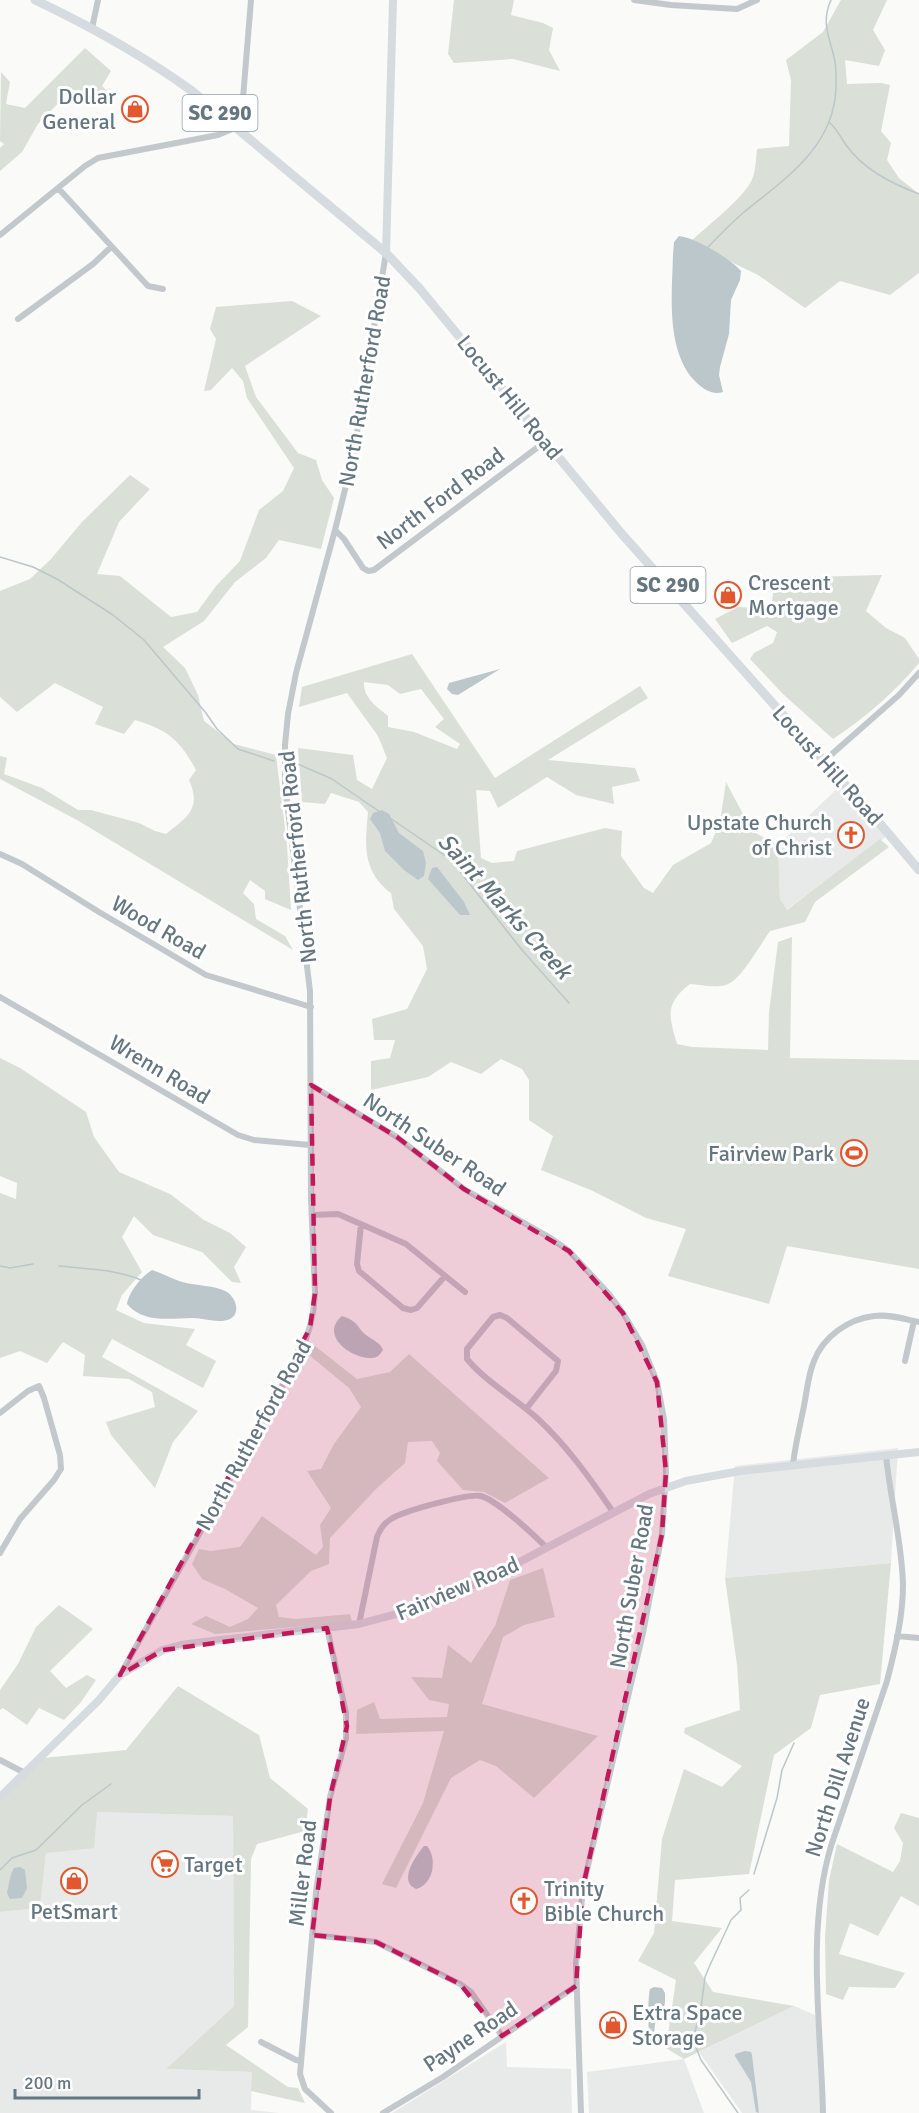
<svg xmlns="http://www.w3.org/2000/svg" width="919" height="2113" font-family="Signika,sans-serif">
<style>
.built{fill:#e8e9e9}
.green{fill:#dadfd7;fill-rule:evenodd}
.water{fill:#bbc7cb}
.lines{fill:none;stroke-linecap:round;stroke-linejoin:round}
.stream{stroke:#bbc7cb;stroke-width:1.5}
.street{stroke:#c3c8cc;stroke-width:6}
.secondary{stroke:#d6dbdf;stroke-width:8}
.primary{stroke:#d6dbdf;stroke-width:9}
.marked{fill:#c2185b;fill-opacity:0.2;stroke:#c2185b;stroke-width:4.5;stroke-dasharray:12 8;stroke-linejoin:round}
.labels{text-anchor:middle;stroke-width:6;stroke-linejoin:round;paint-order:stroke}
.shield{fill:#fff;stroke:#939fa8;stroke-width:1.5}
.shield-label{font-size:21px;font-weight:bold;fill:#657683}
.poi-label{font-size:22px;fill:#657683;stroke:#fff;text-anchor:start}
.street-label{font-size:22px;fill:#657683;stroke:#fff}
.water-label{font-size:24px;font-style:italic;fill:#60757c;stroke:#fff}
</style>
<rect width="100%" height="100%" fill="#fafaf8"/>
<path class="built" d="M842 784 887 836 786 910 780 899 778 845Z
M898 1448 891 1563 725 1578 735 1466Z
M97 1812 233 1816 234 2006 166 2069 252 2072 251 2110 279 2113H0V1912L40 1908 46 1853Z
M794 2006 815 2015 819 2049 820 2113H742L699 2052Z
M506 2042 507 2067 571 2069 572 2113H392Z
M684 2059 704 2113H589L587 2072Z"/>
<path class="green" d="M454 0H514L511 15 543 23 553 28 549 50 560 71 513 59 454 63 448 54Z
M841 0H887L873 30 885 50 879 66 845 60 847 84 881 83 890 85 881 131 891 143 887 160 899 178 919 194V273L890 295 840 281 805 308 758 275 690 242C706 227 747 196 753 177 756 168 756 158 757 149L789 146 791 80 786 60 823 32Z
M85 48 111 71 102 86 114 97 104 107 72 89 38 124 22 152 0 171V148L4 144 0 141 1 72 10 82 6 104 25 108Z
M292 301 321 316 245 366 256 397 298 453 316 460 322 480 334 498 321 549 279 540 266 558 235 582 204 621 163 647 185 668 198 695 204 721 234 744 276 755 287 845 291 910 265 899V891L250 880 243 893 254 904 256 919 285 936 293 950 77 820 0 779V756L7 758 4 774 42 788 78 810H91L139 823 155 831 166 834C187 817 202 809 189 780L196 770C180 740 168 730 135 720L124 734 95 724 103 707 55 683 17 712 0 697V591L30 579 51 559 82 522 130 475 150 489 119 522 97 574 120 576 171 617 197 612 216 586 240 561 259 510 283 491 294 468 247 398 243 381 232 368 211 390 204 391 216 339 210 329 216 307Z
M882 575 866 611 886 628 905 638 919 659V663C893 694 867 716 833 739L783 694 750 659 754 653 773 643 777 632 767 626 732 643 715 619 738 607 771 609 775 578Z
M412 654 495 778 640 686 648 698 548 760 635 768 640 781 612 787 614 804 576 795 547 777 498 808 490 791 476 790 481 858 492 863 514 861 517 851 605 828 622 831 621 856 644 888 653 893 673 865 711 843 720 822 726 782 752 831 778 845 780 899 787 910 880 839 889 847 815 902 805 922 770 931C761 944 745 972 733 981 722 990 703 985 690 984 664 1004 669 1016 677 1044L692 1047 768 1050 769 1012 778 942 792 937 790 1058 919 1060V1269L787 1246 769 1304 668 1276 686 1229 646 1218 593 1191 541 1170 553 1136 529 1120V1080L522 1069 501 1059 481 1074 451 1062 428 1077 371 1090V1061L390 1058 395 1040H374L372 1019 407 1009 427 969 423 946 394 909 391 893C362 871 365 845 368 812L359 802 331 793 325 804 302 802 298 748 353 755 357 780 372 789 387 758 378 736 347 693 299 707 302 687ZM364 682 388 685 400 694 421 689 444 719 435 727 460 744 457 749 414 732 388 727V716C377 707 363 698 364 682Z
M0 1058 20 1068 86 1112 94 1137 119 1172 170 1194 204 1220 230 1233 246 1247 234 1267 241 1283 232 1282 202 1252 153 1235 134 1216 122 1237 142 1272 122 1295 116 1310 144 1323 195 1329 186 1345 216 1361 203 1388 112 1339 102 1357 198 1411 173 1442 155 1488 111 1435 106 1422 155 1407 152 1392 129 1379 83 1376 85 1355 63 1342 47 1363 20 1351 0 1358V1193L16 1199 17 1183 0 1176Z
M315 1346 357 1379 390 1372 409 1354 549 1478 505 1503 484 1492 463 1490 437 1461 440 1453 432 1441 408 1442 405 1463 377 1488 330 1538 329 1564 311 1571 276 1605 279 1617 296 1619 350 1614 352 1622 215 1634 191 1624 206 1616 230 1627 248 1619 258 1608 225 1589 202 1579 192 1564 199 1549 211 1551 240 1547 262 1516 316 1555 323 1547 320 1525 331 1508 307 1471 321 1469 334 1444 361 1407 349 1388 309 1355Z
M891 1563 880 1684 820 1695 811 1728 774 1755 749 1874 675 1880 672 1921 722 1928 694 1963 713 1992 794 2006 684 2059 666 2048 676 1980 638 1961 654 1933 662 1839 684 1769 722 1787 742 1766 684 1733 685 1728 740 1710 737 1665 725 1578Z
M543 1568 555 1617 524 1625 503 1637 482 1704 598 1736 534 1798 496 1766 480 1760 451 1778 396 1888 382 1884 423 1803 444 1731 356 1734 357 1710 374 1702 380 1719 447 1717 449 1704 429 1700 411 1677 442 1678 448 1645 471 1663 495 1626 510 1580Z
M59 1605 93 1629 50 1671 66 1688 87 1675 96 1680 81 1702 64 1720 39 1708 27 1725 3 1708 0 1710V1690L18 1664 36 1627Z
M178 1686 259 1735 270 1778 308 1809 305 1831 257 1844 251 1859 248 2027 226 2045 288 2087 298 2088 305 2103 251 2091 252 2072 166 2069 234 2006 233 1816 97 1812 94 1848 46 1853 40 1908 0 1912V1799L43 1758 126 1750Z
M901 1813 919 1818V1906L901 1896 878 1936 850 1923 839 1954 905 1973 895 1988 849 1987 843 2000 826 1994 825 1937 829 1880 837 1844 893 1872 900 1861 903 1843 894 1828Z"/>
<path class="water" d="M679 236C694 237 731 259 741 271L740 280 731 300 729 334 720 367 719 375 723 392C713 395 705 390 698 384 665 354 672 295 673 255L674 242Z
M500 669 458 695 452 694 447 689 449 683Z
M382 810 389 814 399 833 423 851 426 863 424 876 418 880 404 870 385 851 380 833 370 819 373 813Z
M437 867 464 902 470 915H460L428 879 432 868Z
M152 1270C162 1273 172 1279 182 1282 196 1286 215 1285 227 1292 236 1298 241 1313 230 1319 219 1324 204 1318 193 1318 170 1318 144 1324 127 1304 129 1292 141 1277 152 1270Z
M342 1316C361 1322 356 1329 369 1337 375 1341 380 1343 383 1350 380 1355 377 1358 372 1358 351 1359 319 1335 342 1316Z
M424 1846H427C438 1859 433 1885 416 1889 398 1881 415 1857 424 1846Z
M20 1867 25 1870 27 1888 22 1898 10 1899 7 1893C9 1885 10 1874 14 1868Z
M654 1987 662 1988 665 1993V2003L662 2014 656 2016 654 2033 651 2034 649 2032C648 2023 648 1996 650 1989Z
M745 2051 751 2052 752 2055 759 2113 756 2112 751 2082 735 2056V2054Z"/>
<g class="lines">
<path class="stream" d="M829 122C837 129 840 136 846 145 864 170 891 183 919 194
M707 248C719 236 730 224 743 213 784 179 833 149 836 89 836 79 837 68 834 57 829 36 821 22 831 0
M0 557 33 567 57 579 113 615 144 640 206 713 217 729 238 749 274 761
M291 761 332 779 380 812
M390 818 450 859 522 950 569 1003
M0 1266 10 1268 33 1264
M59 1266C86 1269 115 1269 141 1280
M0 1870 12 1858 36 1850 82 1805 111 1784
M754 1874 777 1798 782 1770 794 1743
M738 2113 701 2060 693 2040 701 2008 705 1977 710 1965 731 1920 741 1910 740 1898 749 1890"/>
<path class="street" d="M634 0 671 5 737 9 757 0
M92 28 98 0
M58 188 148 286 163 289
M0 235 85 166 98 158 218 135 237 127 243 98 251 0
M18 319 93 264 111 247
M335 530 344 539 363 568 368 571 374 570 546 441
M824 761 899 695 919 673
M0 854 22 864 99 912 206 975 311 1007
M0 997 238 1135 254 1140 310 1145
M311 1085 397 1137 464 1189 549 1237 569 1251 609 1294 623 1313 642 1345 657 1382 664 1419 666 1472 662 1534 643 1633 583 1887 576 1964 581 2113
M312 1215 338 1214 406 1244 465 1292
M361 1224 357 1264 359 1271 403 1308 411 1310 417 1308 445 1276
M905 1361 914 1321
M526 1409 556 1371 558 1361 507 1318 500 1315 493 1317 467 1349V1359C486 1382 515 1398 537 1418 567 1446 590 1478 613 1512
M0 1413 28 1391 39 1386 44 1398 60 1455 61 1469 54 1480 20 1519 0 1553
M793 1465C795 1445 800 1426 804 1406 807 1391 808 1375 814 1361 823 1337 848 1319 874 1316 889 1314 904 1319 919 1322
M359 1624 377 1537C380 1529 384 1523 391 1519 403 1511 469 1493 481 1496 498 1501 534 1535 547 1548
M327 1628 346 1713V1738L330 1797 316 1892 300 2074 305 2089 331 2113
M897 1636 919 1638
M120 1675 299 1356C309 1335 314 1316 315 1293L311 1199 310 991 285 785V745L288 714 296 673 335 530 353 457 386 253
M0 1760 25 1773
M312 1935 376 1942 460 1984 471 1992 502 2036
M261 2042 296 2060 301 2061
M383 2113 443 2077 576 1986
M823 2113C821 2025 806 1931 831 1846L887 1681C895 1650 903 1617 903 1585 902 1541 890 1498 886 1455"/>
<path class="secondary" d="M386 253 393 0
M0 1797 99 1700 120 1675 163 1650 181 1645 212 1641 359 1624 419 1608 489 1578 649 1494 686 1481 740 1471 919 1452"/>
<path class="primary" d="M35 0C90 26 142 55 192 91L386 253 420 289 621 533 882 826 919 870"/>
</g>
<path class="marked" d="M311 1085 397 1137 464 1189 569 1251 623 1313 657 1382 666 1472 662 1534 583 1887 576 1986 502 2036 460 1984 376 1942 312 1935 330 1797 347 1726 327 1628 163 1650 120 1675 310 1328 315 1293Z"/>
<defs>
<symbol id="shop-ring" viewBox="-11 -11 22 22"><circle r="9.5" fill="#fff" stroke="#e4572e" stroke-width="1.5"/><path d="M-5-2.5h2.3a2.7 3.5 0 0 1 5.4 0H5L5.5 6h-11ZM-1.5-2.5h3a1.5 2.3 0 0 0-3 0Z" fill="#e4572e"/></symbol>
<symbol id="church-ring" viewBox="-11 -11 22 22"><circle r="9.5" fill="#fff" stroke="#e4572e" stroke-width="1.5"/><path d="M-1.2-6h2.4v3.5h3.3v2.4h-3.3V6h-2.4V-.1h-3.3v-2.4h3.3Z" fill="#e4572e"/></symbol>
<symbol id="stadium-ring" viewBox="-11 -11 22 22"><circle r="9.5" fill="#fff" stroke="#e4572e" stroke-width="1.5"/><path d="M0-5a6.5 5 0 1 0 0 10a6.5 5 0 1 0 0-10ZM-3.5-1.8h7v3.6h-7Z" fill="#e4572e"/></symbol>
<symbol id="supermarket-ring" viewBox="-11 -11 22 22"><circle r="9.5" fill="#fff" stroke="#e4572e" stroke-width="1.5"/><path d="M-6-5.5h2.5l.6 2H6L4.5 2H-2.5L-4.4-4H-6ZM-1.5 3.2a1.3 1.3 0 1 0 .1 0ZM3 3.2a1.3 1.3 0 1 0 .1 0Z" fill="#e4572e"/></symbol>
</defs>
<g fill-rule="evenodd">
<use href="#shop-ring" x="120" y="94" width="30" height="30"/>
<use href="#shop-ring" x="713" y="580" width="30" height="30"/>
<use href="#church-ring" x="836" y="820" width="30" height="30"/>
<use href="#stadium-ring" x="839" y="1138" width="30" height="30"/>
<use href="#supermarket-ring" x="150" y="1849" width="30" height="30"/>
<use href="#shop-ring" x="59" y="1866" width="30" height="30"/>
<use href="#church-ring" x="509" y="1886" width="30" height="30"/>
<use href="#shop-ring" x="598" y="2010" width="30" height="30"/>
</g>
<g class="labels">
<g class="shield">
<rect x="182.5" y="95" width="75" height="36" rx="4.5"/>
<rect x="630.5" y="567" width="75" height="36" rx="4.5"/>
</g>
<g class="shield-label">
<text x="220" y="120">SC 290</text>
<text x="668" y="592">SC 290</text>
</g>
<g class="poi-label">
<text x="116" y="104" text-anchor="end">Dollar<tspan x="116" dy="25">General</tspan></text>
<text x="748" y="590">Crescent<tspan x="748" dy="25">Mortgage</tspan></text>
<text x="832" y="830" text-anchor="end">Upstate Church<tspan x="832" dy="25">of Christ</tspan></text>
<text x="834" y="1161" text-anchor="end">Fairview Park</text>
<text x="184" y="1872">Target</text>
<text x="544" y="1896">Trinity<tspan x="544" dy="25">Bible Church</tspan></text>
<text x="74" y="1919" text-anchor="middle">PetSmart</text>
<text x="632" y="2020">Extra Space<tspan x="632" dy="25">Storage</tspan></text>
</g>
<g class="street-label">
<text transform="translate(364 381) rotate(-80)" y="8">North Rutherford Road</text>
<text transform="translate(510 397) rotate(51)" y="8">Locust Hill Road</text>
<text transform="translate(440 498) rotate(-37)" y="8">North Ford Road</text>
<text transform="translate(828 765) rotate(48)" y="8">Locust Hill Road</text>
<text transform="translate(297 857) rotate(-96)" y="8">North Rutherford Road</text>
<text transform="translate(159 927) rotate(30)" y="8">Wood Road</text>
<text transform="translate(160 1069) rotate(31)" y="8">Wrenn Road</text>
<text transform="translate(435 1144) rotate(34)" y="8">North Suber Road</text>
<text transform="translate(253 1435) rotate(-61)" y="8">North Rutherford Road</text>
<text transform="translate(631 1586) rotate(-80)" y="8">North Suber Road</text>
<text transform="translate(457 1588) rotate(-23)" y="8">Fairview Road</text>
<text transform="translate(837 1777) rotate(-72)" y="8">North Dill Avenue</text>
<text transform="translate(302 1873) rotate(-83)" y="8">Miller Road</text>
<text transform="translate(470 2036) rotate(-34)" y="8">Payne Road</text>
</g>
<g class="water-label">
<text transform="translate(505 906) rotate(48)" y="8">Saint Marks Creek</text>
</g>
</g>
<path d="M15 2089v9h184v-9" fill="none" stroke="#657683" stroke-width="3"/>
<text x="24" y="2089" font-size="18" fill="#657683" stroke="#ffffff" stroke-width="4.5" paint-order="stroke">200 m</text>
</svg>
